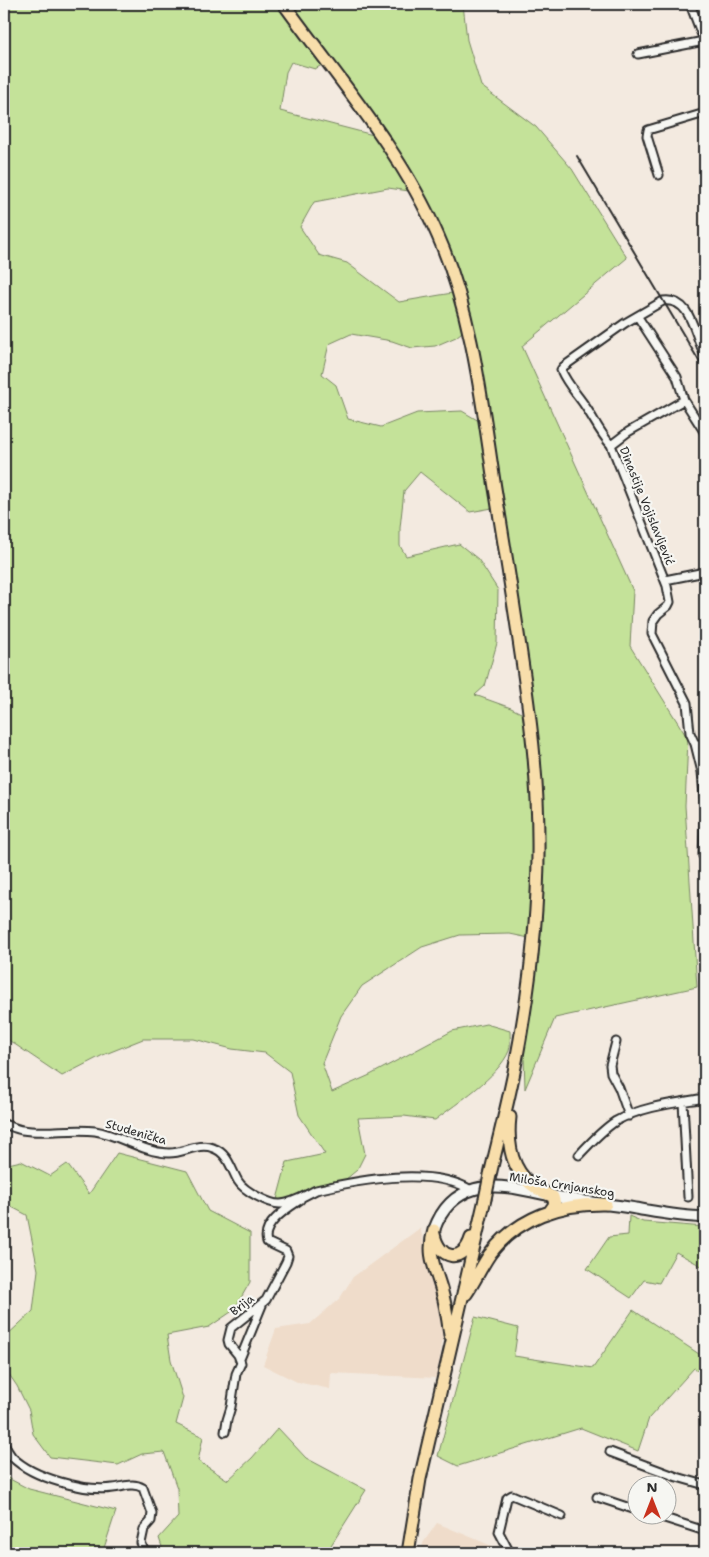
<svg xmlns="http://www.w3.org/2000/svg" width="709" height="1557" font-family="'Shantell Sans',sans-serif">
<style>
.built{fill:#efdcca}
.green{fill:#c4e299;stroke:#788662;fill-rule:evenodd}
.lines{fill:none;stroke-linecap:round;stroke-linejoin:round}
.street-casing{stroke:#2b2b2b;stroke-width:11}
.secondary-casing{stroke:#2b2b2b;stroke-width:14}
.primary-casing{stroke:#2b2b2b;stroke-width:15}
.street{stroke:#f6f6f2;stroke-width:7}
.secondary{stroke:#f6f6f2;stroke-width:10}
.primary{stroke:#f8deab;stroke-width:11}
.rail{stroke:#2b2b2b;stroke-width:2}
.primary-bridge-casing{stroke:#2b2b2b;stroke-width:15;stroke-linecap:butt}
.primary-bridge{stroke:#f8deab;stroke-width:11}
.labels{text-anchor:middle;stroke-width:4.5;stroke-linejoin:round;paint-order:stroke}
.street-label{font-size:12px;fill:#2b2b2b;stroke:#f6f6f2}
</style>
<rect width="100%" height="100%" fill="#f3eae0"/>
<filter id="ink" filterUnits="userSpaceOnUse"><feTurbulence type="fractalNoise" baseFrequency=".02" numOctaves="2"/><feDisplacementMap in="SourceGraphic" scale="10" xChannelSelector="R" yChannelSelector="G"/><feConvolveMatrix kernelMatrix="1 2 1 2 8 2 1 2 1" color-interpolation-filters="sRGB"/></filter>
<g filter="url(#ink)">
<path class="built" d="M420 1228 442 1309 443 1337 437 1378 331 1373 330 1389 297 1382 263 1365 276 1329 310 1324 340 1298 353 1277Z
M437 1523 492 1546 491 1553H421L423 1543Z"/>
<path class="green" d="M4 4H284L327 62 315 69 291 62 286 72 280 111 381 137 286 4H463L467 40 481 86 536 127 572 169 627 258 522 346 633 591 630 646 688 739 685 806 697 987 555 1018 525 1089 523 1021 534 939 510 934 460 935 422 947 362 986 341 1016 322 1063 332 1092 370 1075 452 1031 486 1024 510 1031C510 1037 511 1045 509 1051 498 1077 457 1103 435 1120L404 1116 358 1118 365 1154 357 1170 339 1185 276 1203 287 1162 325 1154 299 1115 290 1072 265 1053 232 1049 194 1039H143L103 1055 62 1076 4 1037ZM388 188 416 192 458 292 399 302 347 263 319 255 300 227 314 202ZM467 328 484 424 462 411 417 413 381 427 348 419 336 385 322 374 329 344 351 334 392 341 412 348 435 346 456 337ZM420 472 470 512 498 507 529 717 511 708 475 695 485 686 497 643 498 590 478 559 459 544 406 556 400 546V528L404 491Z
M117 1153 187 1171 208 1211 250 1233V1282L234 1310 209 1327 167 1335 171 1360 183 1398 176 1424 203 1437 198 1461 228 1480 252 1458 278 1428 306 1458 366 1490 328 1550 329 1553H164L159 1538 178 1517 177 1488 164 1452 142 1454 118 1465 50 1457 33 1434 29 1410 17 1386 4 1367V1338L33 1311 38 1270 27 1215 4 1203V1165L21 1161 50 1176 67 1164 89 1194Z
M629 1216 643 1222 705 1227V1268L676 1252 659 1283 644 1280 631 1298 587 1269 609 1237 628 1235Z
M633 1310 705 1358V1374L694 1368 649 1418 638 1451 581 1428 458 1466 438 1456 475 1317 518 1328 514 1356 593 1368Z
M4 1476 29 1489 116 1511 104 1548 100 1553H4Z"/>
<g class="lines">
<defs>
<path id="street" d="M690 4 705 43
M638 54 704 41
M659 175 647 136 648 130 705 113
M638 317 677 377 684 400 705 433
M611 445 628 432 684 400
M665 580 705 572
M695 744H705
M703 856 705 806 702 772 695 744 690 733 687 703 652 634 653 621 658 614 668 606 670 602 667 586 611 445C600 433 594 419 585 406 577 394 567 384 561 370L563 367 625 323 663 301C692 297 694 336 705 355
M616 1042 610 1065 611 1073 619 1088 629 1116
M683 1102 688 1197
M4 1124C10 1126 16 1129 22 1130 46 1134 71 1128 95 1131 120 1135 142 1152 168 1153 183 1154 198 1142 213 1148 228 1153 231 1169 238 1181 244 1191 269 1204 280 1204 292 1204 306 1195 316 1190 359 1180 432 1166 471 1190
M579 1155C590 1143 602 1130 616 1121 643 1106 676 1103 705 1098
M240 1359 263 1303
M225 1432 227 1420 231 1407 236 1374 241 1363 238 1355 229 1344 228 1340 231 1328 266 1300 286 1262 288 1256 286 1251 267 1242C261 1224 288 1208 300 1200
M4 1444C6 1448 9 1453 12 1457 33 1478 85 1492 113 1488 124 1487 132 1482 143 1488L152 1513 151 1521 144 1529 141 1543 145 1553
M610 1452 677 1477 705 1485
M597 1497 636 1510
M652 1514 705 1531
M510 1553 499 1532 507 1498 512 1495 562 1516"/>
<path id="secondary" d="M434 1230C441 1210 454 1195 475 1189 501 1182 532 1192 558 1197 583 1202 608 1204 633 1208 657 1212 681 1217 705 1217"/>
<path id="primary" d="M284 4C338 79 401 150 438 236 473 315 482 404 495 488 504 543 513 599 521 654 530 715 538 776 538 839 539 917 529 995 514 1072 507 1107 498 1141 490 1175
M510 1117C507 1144 511 1172 536 1188 541 1191 548 1194 553 1197L555 1204 550 1211
M434 1230C426 1255 436 1269 442 1292 446 1306 448 1321 450 1335
M434 1234C439 1260 463 1264 471 1238
M466 1294C475 1281 481 1267 490 1254 518 1217 561 1203 606 1204
M408 1553 420 1479 485 1199"/>
</defs>
<use href="#street" class="street-casing"/>
<use href="#secondary" class="secondary-casing"/>
<use href="#primary" class="primary-casing"/>
<use href="#street" class="street"/>
<use href="#secondary" class="secondary"/>
<use href="#primary" class="primary"/>
<path class="rail" d="M577 156 705 371"/>
<defs>
<path id="primary-bridge" d="M485 1199 490 1175"/>
</defs>
<use href="#primary-bridge" class="primary-bridge-casing"/>
<use href="#primary-bridge" class="primary-bridge"/>
</g>
</g>
<g class="labels">
<g class="street-label">
<text transform="translate(647 506) rotate(68)" y="4">Dinastije Vojislavljević</text>
<text transform="translate(136 1132) rotate(16)" y="4">Studenička</text>
<text transform="translate(562 1185) rotate(9)" y="4">Miloša Crnjanskog</text>
<text transform="translate(242 1305) rotate(-38)" y="4">Brija</text>
</g>
</g>
<rect width="709" height="1557" fill="none" stroke="#f6f6f2" stroke-width="20"/>
<rect x="10" y="10" width="689" height="1537" fill="none" stroke="#2b2b2b" stroke-width="2" filter="url(#ink)"/>
<g transform="translate(652 1500)"><circle r="24" fill="#f6f6f2" stroke="#a5a5a2"/>
<path d="M0-4L9 19L0 12L-9 19Z" fill="#c8321e"/>
<text y="-8" font-size="14" font-weight="bold" text-anchor="middle" fill="#2b2b2b">N</text>
</g>
</svg>
